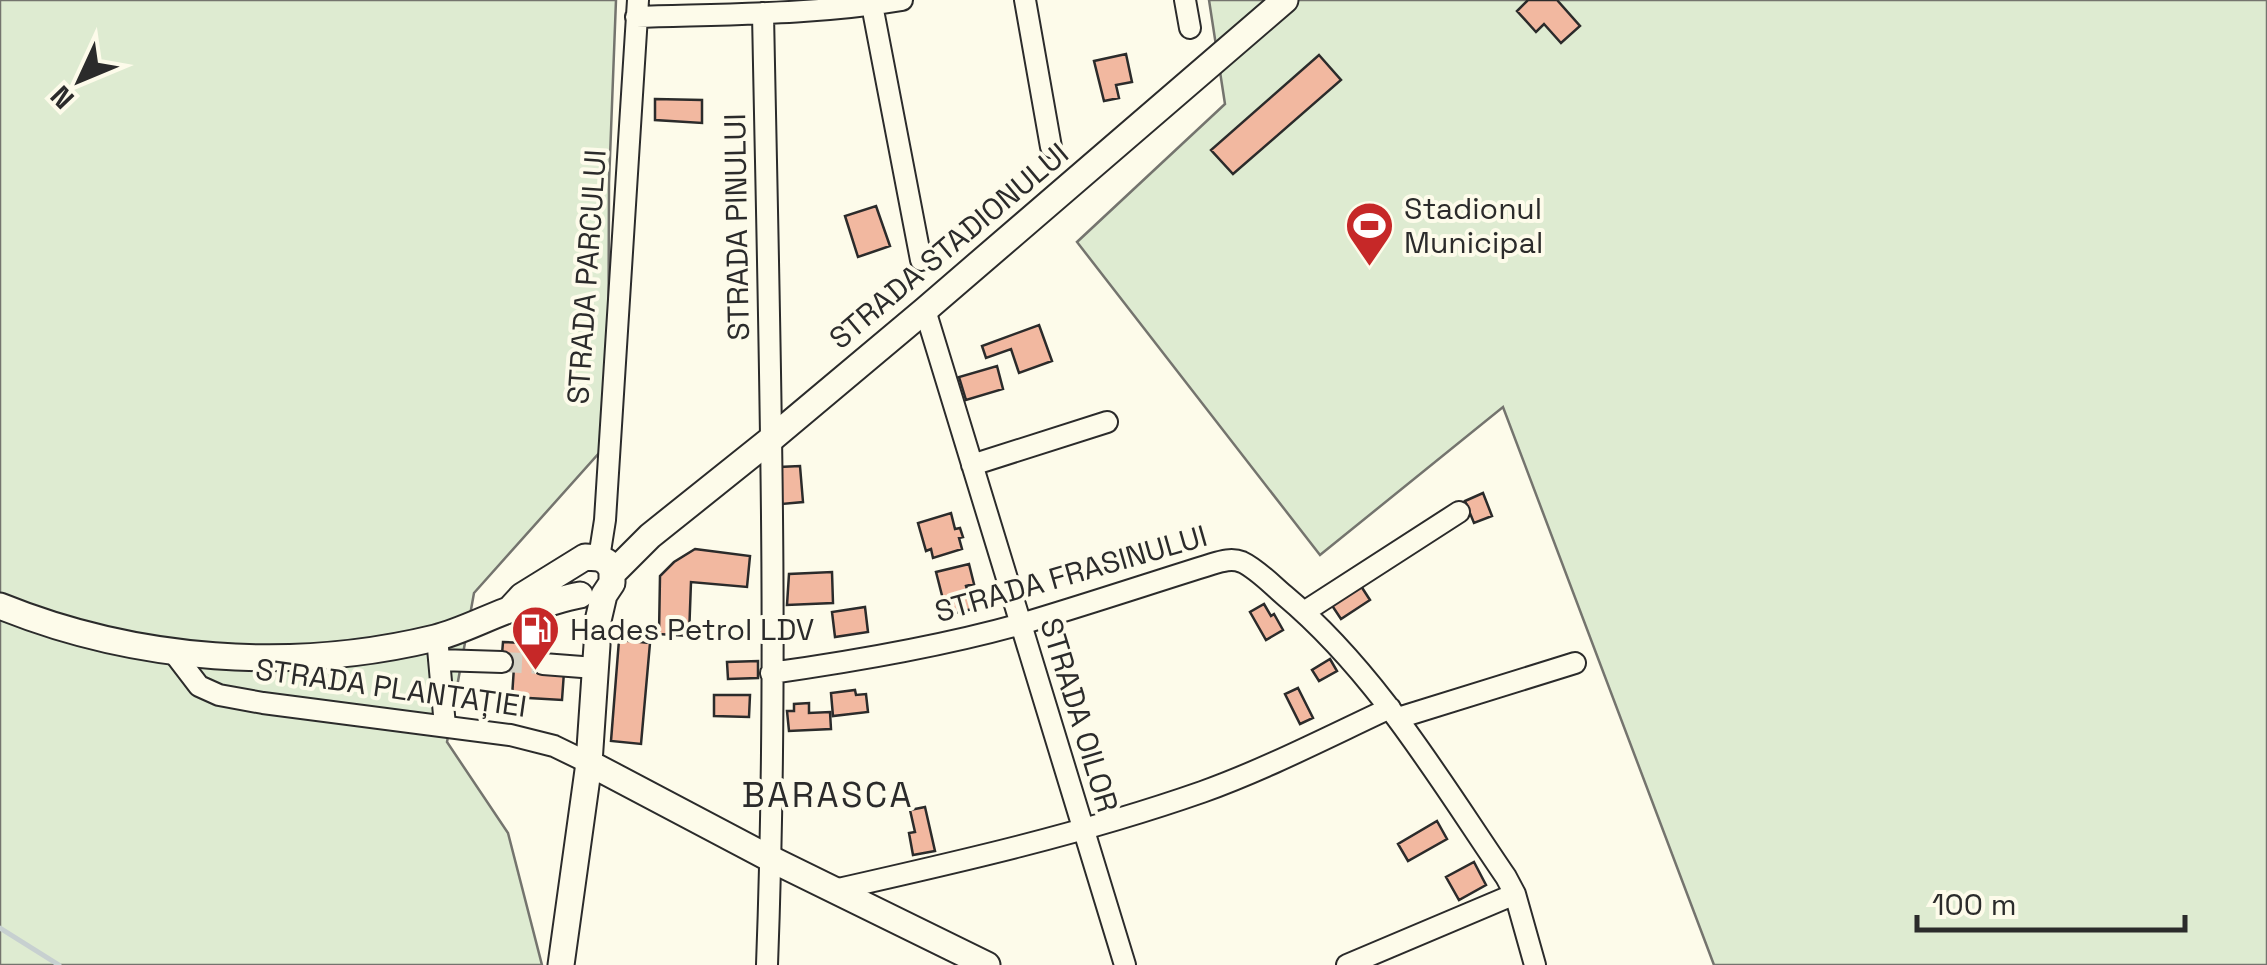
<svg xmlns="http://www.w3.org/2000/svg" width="2267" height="965" font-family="'Space Grotesk',sans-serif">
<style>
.green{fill:#deebd1;stroke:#74746e;stroke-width:2.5}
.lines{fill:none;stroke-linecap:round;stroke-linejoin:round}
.stream{stroke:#c7d0d0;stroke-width:5}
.building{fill:#f2b8a0;stroke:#2b2b2b;stroke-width:2.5}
.minor-tunnel{stroke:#d3d1c4;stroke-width:20;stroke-dasharray:20 10;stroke-linecap:butt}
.minor-casing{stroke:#2b2b2b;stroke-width:24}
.major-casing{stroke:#2b2b2b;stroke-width:29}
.minor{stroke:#fdfbea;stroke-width:20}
.major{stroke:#fdfbea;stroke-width:25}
.labels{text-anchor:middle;stroke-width:8;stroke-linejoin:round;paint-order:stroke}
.poi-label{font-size:30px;fill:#2b2b2b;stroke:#fdfbea;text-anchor:start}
.street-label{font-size:30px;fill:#2b2b2b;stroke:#fdfbea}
.quarter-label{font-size:35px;letter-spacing:2.5px;fill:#2b2b2b;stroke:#fdfbea}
</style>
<rect width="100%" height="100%" fill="#fdfbea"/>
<path class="green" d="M0 0H616L609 183 608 443 474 593 447 742 508 833 542 965H0Z
M1209 0H2267V965H1714L1503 407 1320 555 1077 242 1225 104Z"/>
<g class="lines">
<path class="stream" d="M0 928 59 965"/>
</g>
<path class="building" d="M1528 0H1557L1580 26 1561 43 1544 24 1536 32 1517 11Z
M1126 54 1132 82 1116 85 1119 98 1104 101 1094 61Z
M1319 55 1341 80 1233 174 1211 150Z
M655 99 702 100V123L655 120Z
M876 206 890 246 858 257 845 216Z
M1039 325 1052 361 1019 373 1011 349 986 358 982 346Z
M997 366 1003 389 966 400 959 377Z
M800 466 803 502 782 504 779 467Z
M1483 493 1492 516 1474 523 1465 501Z
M951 513 955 529 960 528 963 537 959 538 962 549 933 558 931 549 926 551 918 523Z
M695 549 750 556 747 587 691 582 689 636 659 634 660 576 674 562Z
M969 564 974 584 966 586 972 609 947 615 936 572Z
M832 572 833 603 787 605 789 574Z
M1359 583 1370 600 1341 619 1329 601Z
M1264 604 1271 616 1274 614 1283 630 1266 640 1250 612Z
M865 607 868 632 835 637 832 612Z
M619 640 650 643 641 744 611 741Z
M503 642 544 644 542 670 564 672 562 700 512 697 514 667H501Z
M1330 659 1337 671 1319 681 1312 670Z
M758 661V678L728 679 727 662Z
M1298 688 1313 718 1300 724 1285 694Z
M855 690 856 695 866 694 868 712 833 716 831 693Z
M714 695H750L749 717 714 716Z
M809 703V713L830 712 831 729 789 731 787 711H794V704Z
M925 807 935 851 913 855 909 833 915 832 910 810Z
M1437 821 1447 839 1408 861 1398 844Z
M1474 862 1486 885 1459 900 1446 877Z"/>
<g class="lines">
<path class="minor-tunnel" d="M502 662 543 664"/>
<defs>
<path id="minor" d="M1025 0 1051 147
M1185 0 1190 28
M872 5 921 260
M763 13C769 330 779 648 767 965
M636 17C725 14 815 15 902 0
M925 310 1125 965
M972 465 1107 422
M599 558 605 520 638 0
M1304 612 1459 512
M437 637 445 726
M173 652 199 686 219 695 263 703 510 735 554 746 589 763
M439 660 502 662
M543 664 595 668
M771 673C856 661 939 647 1021 624 1085 605 1148 584 1212 564 1222 561 1232 558 1242 562 1257 569 1271 584 1284 595 1376 672 1439 779 1506 877L1515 894 1535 965
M1398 718 1575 663
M834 890C958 862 1082 834 1202 792 1266 769 1328 737 1390 708
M1347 965 1515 894"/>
<path id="major" d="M612 574 650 536 770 440 925 310 1285 0
M0 606C136 661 291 673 435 638 459 632 482 620 506 611 513 608 520 609 528 608 546 605 562 598 580 595
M511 608 522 596 585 557 599 558 607 562 612 570V583L604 595 597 625V645L589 763 561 965
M589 763 771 859 987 965"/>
</defs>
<use href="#minor" class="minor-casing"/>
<use href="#major" class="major-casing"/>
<use href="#minor" class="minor"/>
<use href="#major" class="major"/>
</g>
<defs>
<symbol id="stadium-pin" viewBox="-11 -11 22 30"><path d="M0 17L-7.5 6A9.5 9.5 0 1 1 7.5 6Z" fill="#c62828" stroke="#fdfbea"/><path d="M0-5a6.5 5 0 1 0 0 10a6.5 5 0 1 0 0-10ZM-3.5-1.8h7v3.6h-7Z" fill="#fff"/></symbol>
<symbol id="fuel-pin" viewBox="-11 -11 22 30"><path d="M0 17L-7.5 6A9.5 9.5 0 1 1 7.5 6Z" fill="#c62828" stroke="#fdfbea"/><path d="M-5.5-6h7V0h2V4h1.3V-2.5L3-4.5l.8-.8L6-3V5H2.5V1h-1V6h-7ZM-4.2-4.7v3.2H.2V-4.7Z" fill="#fff"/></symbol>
</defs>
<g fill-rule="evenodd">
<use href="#stadium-pin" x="1342" y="198" width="55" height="75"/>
<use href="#fuel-pin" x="508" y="602" width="55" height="75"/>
</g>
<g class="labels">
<g class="poi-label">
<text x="1404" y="219">Stadionul<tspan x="1404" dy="34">Municipal</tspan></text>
<text x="570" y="640">Hades Petrol LDV</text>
</g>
<g class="street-label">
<text transform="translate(737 227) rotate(-91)" y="10">STRADA PINULUI</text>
<text transform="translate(949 246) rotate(-40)" y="10">STRADA STADIONULUI</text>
<text transform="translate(587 277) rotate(-86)" y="10">STRADA PARCULUI</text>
<text transform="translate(1071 574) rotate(-16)" y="10">STRADA FRASINULUI</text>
<text transform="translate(391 688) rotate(8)" y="10">STRADA PLANTAȚIEI</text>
<text transform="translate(1079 715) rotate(73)" y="10">STRADA OILOR</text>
</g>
<g class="quarter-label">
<text x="828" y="807">BARASCA</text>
</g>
</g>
<g transform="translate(80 80) rotate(226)" stroke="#fdfbea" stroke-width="8" paint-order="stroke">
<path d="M0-8L18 38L0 25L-18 38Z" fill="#2b2b2b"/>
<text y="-15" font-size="28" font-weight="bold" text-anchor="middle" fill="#2b2b2b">N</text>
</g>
<path d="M1917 915v15h268v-15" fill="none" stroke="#2b2b2b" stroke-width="5"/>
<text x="1932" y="915" font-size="30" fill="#2b2b2b" stroke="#fdfbea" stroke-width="8" paint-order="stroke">100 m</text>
</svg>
